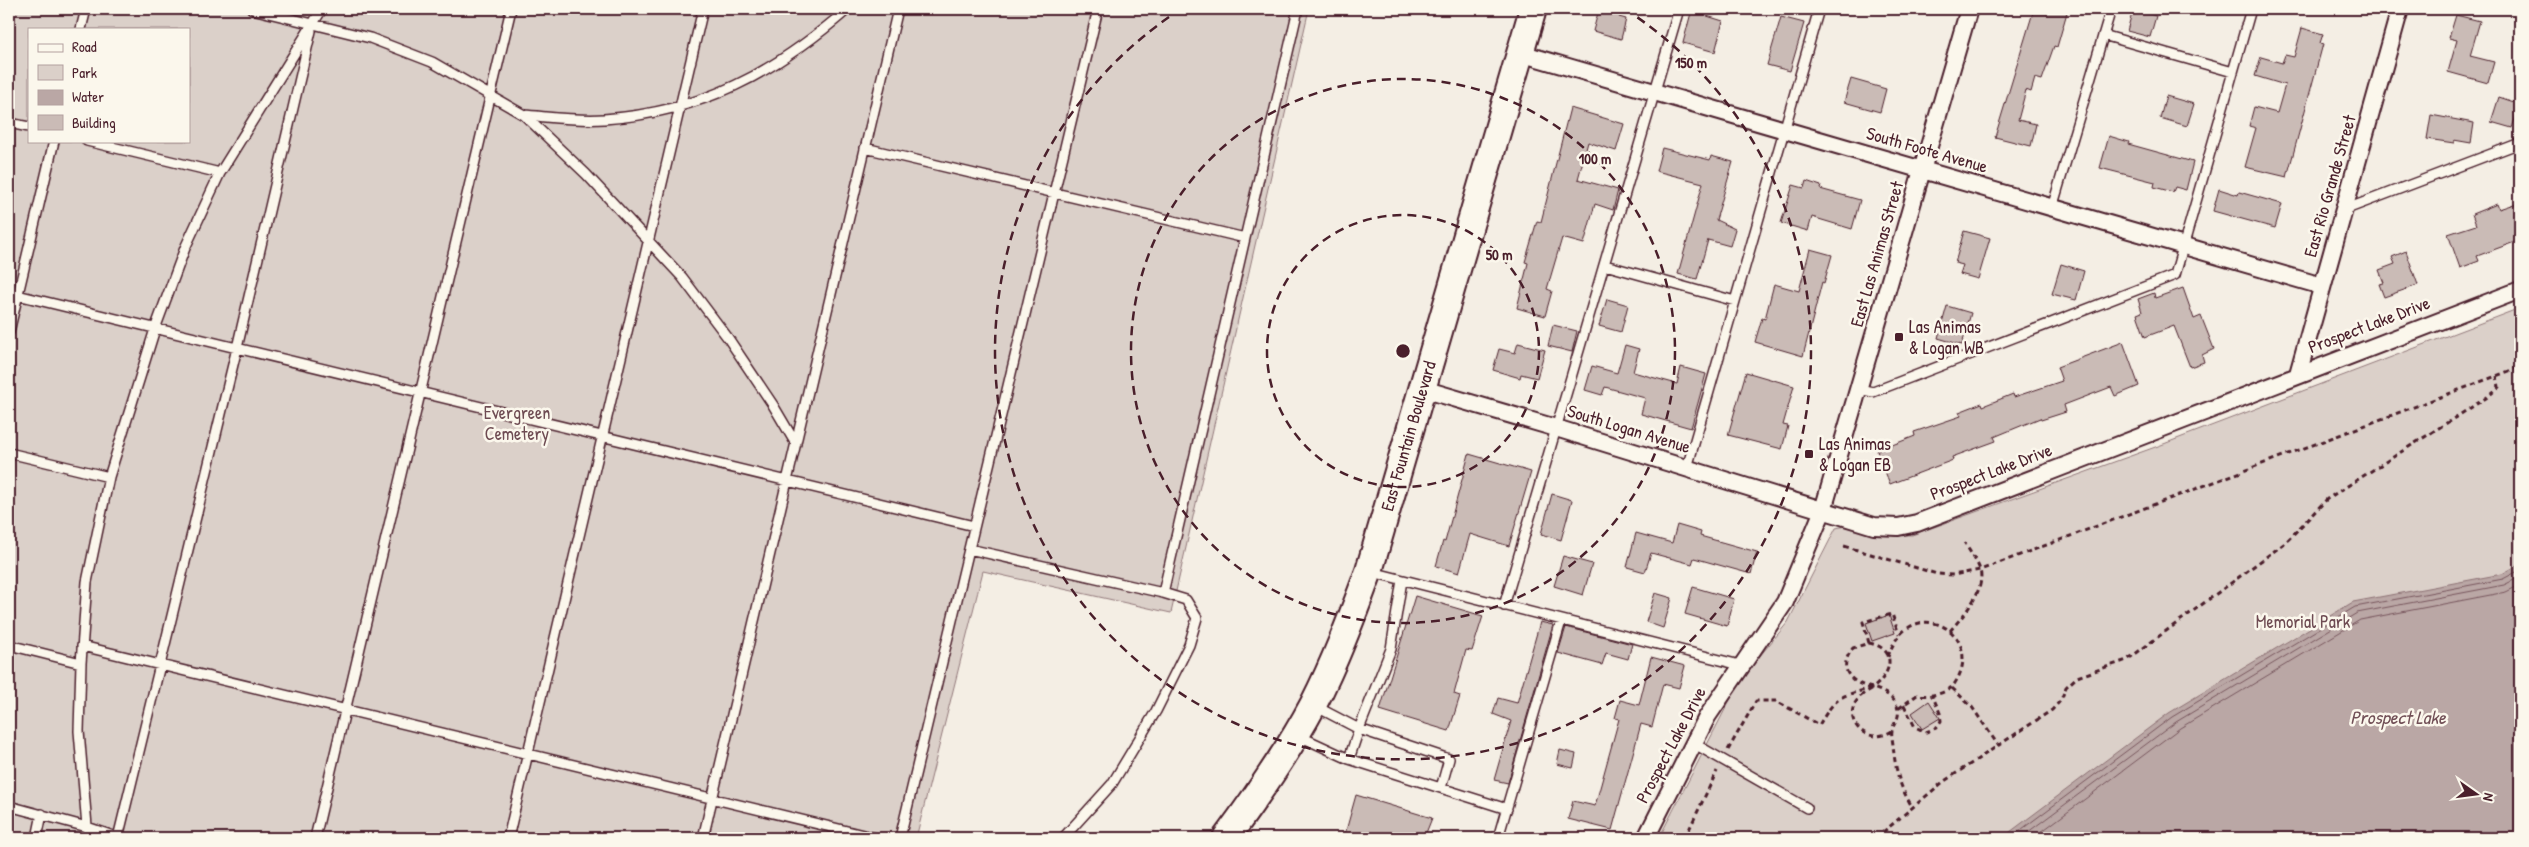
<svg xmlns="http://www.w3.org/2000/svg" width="2529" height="847" font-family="'Patrick Hand',sans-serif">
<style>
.green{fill:#dbd0c9;stroke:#92787a;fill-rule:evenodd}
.water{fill:#baa7a5;stroke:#8d7174}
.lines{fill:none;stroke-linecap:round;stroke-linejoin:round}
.shore{stroke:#77555c;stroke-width:1}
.building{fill:#cabbb6;stroke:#4a1f2b}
.service-casing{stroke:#4a1f2b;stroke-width:12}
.minor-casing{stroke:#4a1f2b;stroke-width:20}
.primary-casing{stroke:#4a1f2b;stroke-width:30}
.path{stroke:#4a1f2b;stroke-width:3;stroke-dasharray:5 4;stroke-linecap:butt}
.service{stroke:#fbf7ec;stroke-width:9}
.minor{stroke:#fbf7ec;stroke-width:16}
.primary{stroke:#fbf7ec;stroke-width:26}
.ring{fill:none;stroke:#4a1f2b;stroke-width:2.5;stroke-dasharray:9 6}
.poi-dot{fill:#4a1f2b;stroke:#fbf7ec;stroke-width:2}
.labels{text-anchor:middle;stroke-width:5;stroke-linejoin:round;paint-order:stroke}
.street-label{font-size:18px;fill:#4a1f2b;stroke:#fbf7ec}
.poi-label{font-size:18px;fill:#4a1f2b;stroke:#fbf7ec;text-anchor:start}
.park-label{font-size:18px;fill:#6e4b52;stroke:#fbf7ec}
.water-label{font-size:19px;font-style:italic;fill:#714f56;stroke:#fbf7ec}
.centre{fill:#4a1f2b;stroke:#fbf7ec;stroke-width:2.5}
.ring-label{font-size:15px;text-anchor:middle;font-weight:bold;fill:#4a1f2b;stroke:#fbf7ec;stroke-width:5;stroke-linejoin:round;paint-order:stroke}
</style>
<rect width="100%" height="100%" fill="#f4eee4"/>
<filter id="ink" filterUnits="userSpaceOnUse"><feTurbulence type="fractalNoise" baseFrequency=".02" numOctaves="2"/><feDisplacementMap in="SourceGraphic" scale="10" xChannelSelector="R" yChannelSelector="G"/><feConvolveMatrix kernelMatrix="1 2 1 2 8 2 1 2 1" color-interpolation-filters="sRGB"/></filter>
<g filter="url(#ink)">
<path class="green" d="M9 9H1309L1171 613 983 571 916 838H9ZM29 29H189V141H29Z
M2520 308V838H1659L1734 692 1754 663 1788 622 1836 528 1851 525 1879 534 1912 535 2161 445Z"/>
<path class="water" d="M2520 564V838H2002L2169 713 2353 602 2502 574Z"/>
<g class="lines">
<path class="shore" d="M2010 838 2172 717 2355 607 2503 579 2520 570
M2020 838 2176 722 2357 613 2504 585 2520 577
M2033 838 2180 728 2360 620 2506 592 2520 585"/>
</g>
<path class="building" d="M1599 9H1622L1619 17 1626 19 1621 39 1593 31Z
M1692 9H1709L1707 16 1723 21 1715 52 1683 43Z
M2034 9H2068L2057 47 2054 46 2042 80 2035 78 2031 92 2026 90 2018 120 2036 124 2031 146 1995 137Z
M2133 9 2156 16 2150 37 2127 31Z
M2456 15 2480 21 2470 56 2494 62 2488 83 2448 72 2457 40 2449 38Z
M1781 17 1804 23 1790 71 1767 65Z
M2302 28 2323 34 2320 43 2323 44 2287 177 2245 167 2256 128 2249 126 2254 107 2277 113 2285 85 2255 76 2261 57 2282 63 2285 55 2294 57Z
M1851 79 1886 89 1880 112 1844 102Z
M2166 96 2194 104 2187 126 2160 118Z
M2499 97 2520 104 2512 128 2491 122Z
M1570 108 1624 124 1616 151 1588 142 1578 179 1618 190 1613 210 1595 204 1584 244 1562 238 1547 289 1552 291 1545 316 1517 308 1528 263 1525 262 1537 221 1541 222Z
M2431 115 2474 123 2471 143 2454 140V143L2427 139Z
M2109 136 2129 142 2128 144 2193 162 2186 190 2175 187 2173 192 2154 187 2155 182 2100 168Z
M1662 148 1710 160 1711 156 1733 162 1716 220 1735 229 1730 246 1708 240 1697 279 1678 274 1703 183 1656 171Z
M1806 181 1821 186 1820 189 1860 200 1852 229 1812 217 1808 231 1781 223 1793 185 1804 188Z
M2219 189 2238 195 2239 192 2282 204 2275 228 2213 211Z
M2520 202V240L2477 256 2479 261 2460 268 2448 234 2476 225 2472 214 2497 204 2499 209Z
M1964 231 1990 238 1978 279 1960 274 1963 265 1955 263Z
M1810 249 1832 255 1824 283 1822 282 1803 356 1755 342 1762 318 1765 319 1774 284 1799 291Z
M2406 251 2418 285 2384 297 2379 284 2384 283 2379 270 2395 264 2392 257Z
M2061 264 2084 271 2076 300 2052 294Z
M2183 288 2194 319 2201 316 2214 349 2202 355 2204 362 2190 367 2174 326 2145 337 2137 314 2142 312 2138 299 2154 293 2155 298Z
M1607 299 1628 305 1621 332 1599 326Z
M1947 306 1971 313 1962 345 1938 338Z
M1553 325 1577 331 1572 352 1548 346Z
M2123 342 2139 386 2115 396 2111 387 2064 405 2066 412 2041 420 2040 418 1994 437 1996 441 1952 457 1953 460 1890 484 1877 451 1915 436 1914 432 1961 416 1959 412 1982 403 1983 406 2013 394 2014 397 2062 381 2057 367Z
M1518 343 1545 350 1537 378 1521 374 1520 378 1493 370 1499 349 1515 353Z
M1625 345 1639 349 1633 372 1677 384 1681 367 1706 374 1691 428 1641 414 1645 398 1605 387 1602 395 1585 390 1592 366 1617 373Z
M1746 372 1794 386 1783 425 1788 426 1782 449 1728 435Z
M1469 454 1531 472 1509 546 1470 534 1459 573 1436 566 1443 541 1445 542Z
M1552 494 1572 500 1561 540 1541 534Z
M1677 525 1701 532 1700 536 1757 552 1751 574 1694 558 1692 564 1651 553 1645 572 1627 567 1636 533 1672 543Z
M1563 556 1592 564 1583 595 1554 586Z
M1693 587 1734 599 1727 626 1685 614Z
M1655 593 1672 598 1663 628 1646 622Z
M1415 596 1483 616 1472 651 1466 650 1454 694 1460 696 1449 731 1380 710Z
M1889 615 1895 633 1872 641 1866 623Z
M1540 622 1553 625 1508 783 1494 780 1511 721 1493 714 1498 698 1517 703Z
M1566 627 1632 644 1628 659 1606 653 1602 665 1558 653Z
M1651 657 1685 666 1679 688 1663 684 1652 727 1641 724 1612 830 1568 819 1573 801 1595 806 1619 719 1615 718 1620 700 1639 705Z
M1929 701 1940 718 1922 729 1912 713Z
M1560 750 1576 754 1573 768 1557 764Z
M1356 795 1432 818 1424 838H1344Z"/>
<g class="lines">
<defs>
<path id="service" d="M252 9 370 38 432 62 524 115 586 174 682 277 728 338 773 405 796 444
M81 29 86 9
M2103 35 2233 72
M524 115C550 117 578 121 604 119 703 112 774 73 848 9
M9 123 29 127
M87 141 220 173
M865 148 1245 238
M2052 208 2111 9
M2344 210 2520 143
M1605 265 1735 301
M9 293 974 526
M9 332 54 141
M1859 389 1873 392 2175 275 2251 9
M9 453 109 477
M1687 468 1819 9
M969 549 1163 593 1298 9
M1372 572 1740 665
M1504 606 1679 9
M9 645 81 663
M82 646 876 838
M1315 706 1359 729 1391 649 1402 580
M1297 735 1349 759 1507 809
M1693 743 1807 808
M1349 759 1359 729 1449 759 1441 788
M9 806 87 827 119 838
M37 838 42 814
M88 838 79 731 81 663 87 582 109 477 155 329 185 248 220 173 322 9
M118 838 237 348 311 31
M315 838 511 9
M508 838 703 9
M703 838 898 9
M900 838 1098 9
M1063 838 1112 784 1156 711 1189 645 1197 618 1186 600 1163 593
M1498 838 1561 621"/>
<path id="minor" d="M1520 53 2322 286
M2298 374 2400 9
M1423 389 1556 428 1874 526 1898 527 1917 523 2520 290
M1646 838 1707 717 1785 602 1823 510 1969 9"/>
<g id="primary">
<path id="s1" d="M1226 838C1257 796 1288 752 1313 705 1335 662 1352 617 1369 571L1533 9"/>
</g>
</defs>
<use href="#service" class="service-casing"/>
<use href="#minor" class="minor-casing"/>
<use href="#primary" class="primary-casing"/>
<path class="path" d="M1844 546 1937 574 1953 575 1980 570 2520 367
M1950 631C1962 617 1986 591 1980 570 1977 561 1969 551 1965 543
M1869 643C1899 649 1891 674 1873 688 1851 684 1836 669 1853 648Z
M1869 643 1863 622 1892 614 1899 634
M1888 657C1909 590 1988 632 1955 683 1948 694 1930 697 1917 695L1898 709
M1952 688 1972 707 1998 745
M1904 705 1915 727 1926 732 1936 728 1941 721 1940 713 1932 695
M1892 731C1865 748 1839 717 1860 697 1863 693 1869 691 1873 688 1884 692 1896 697 1898 710 1900 719 1893 723 1892 731 1891 735 1893 742 1893 746 1896 772 1899 786 1913 808
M1728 750 1756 701H1776L1819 725C1837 695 1840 696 1873 688
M1685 838 1717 771
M1876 838 1943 782 2052 710 2061 700 2066 687 2077 677 2127 660 2285 543 2327 499 2486 398 2499 387 2497 376"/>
<use href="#service" class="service"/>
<use href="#minor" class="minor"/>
<use href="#primary" class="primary"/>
</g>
</g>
<g class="ring">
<circle cx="1403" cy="351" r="136"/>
<circle cx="1403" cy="351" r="272"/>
<path d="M1625 9A408 408 0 1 1 1181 9"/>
</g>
<g class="poi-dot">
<rect x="1894" y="332" width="10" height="10" rx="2.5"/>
<rect x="1804" y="449" width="10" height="10" rx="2.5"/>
</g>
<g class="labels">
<g class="street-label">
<text transform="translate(1927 150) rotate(16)" y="6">South Foote Avenue</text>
<text transform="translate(2330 186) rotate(-74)" y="6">East Rio Grande Street</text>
<text transform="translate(1877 254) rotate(-74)" y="6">East Las Animas Street</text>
<text transform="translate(2369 325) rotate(-21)" y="6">Prospect Lake Drive</text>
<text transform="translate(1629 429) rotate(17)" y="6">South Logan Avenue</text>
<text dy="6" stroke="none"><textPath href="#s1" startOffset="445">East Fountain Boulevard</textPath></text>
<text transform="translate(1991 472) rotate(-21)" y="6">Prospect Lake Drive</text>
<text transform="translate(1671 745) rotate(-62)" y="6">Prospect Lake Drive</text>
</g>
<g class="poi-label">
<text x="1909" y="333">Las Animas<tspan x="1909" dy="21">&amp; Logan WB</tspan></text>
<text x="1819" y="450">Las Animas<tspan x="1819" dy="21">&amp; Logan EB</tspan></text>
</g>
<g class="park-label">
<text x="517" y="419">Evergreen<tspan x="517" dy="21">Cemetery</tspan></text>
<text x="2303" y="628">Memorial Park</text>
</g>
<g class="water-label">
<text x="2398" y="724">Prospect Lake</text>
</g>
</g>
<circle cx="1403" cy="351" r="8" class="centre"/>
<g class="ring-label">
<text x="1691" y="68">150 m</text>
<text x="1595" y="164">100 m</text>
<text x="1499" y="260">50 m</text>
</g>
<rect width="2529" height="847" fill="none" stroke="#fbf7ec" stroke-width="30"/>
<rect x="15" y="15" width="2499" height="817" fill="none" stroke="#4a1f2b" stroke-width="2" filter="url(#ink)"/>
<rect x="28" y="28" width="162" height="115" fill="#fbf7ec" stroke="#b4a19f"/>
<rect x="38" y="44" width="25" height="8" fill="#fbf7ec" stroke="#b4a19f"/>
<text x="72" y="52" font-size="15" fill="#4a1f2b">Road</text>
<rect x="38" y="65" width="25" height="15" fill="#dbd0c9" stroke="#b4a19f"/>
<text x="72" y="78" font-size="15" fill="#4a1f2b">Park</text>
<rect x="38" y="90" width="25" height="15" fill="#baa7a5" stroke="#b4a19f"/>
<text x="72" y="102" font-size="15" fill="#4a1f2b">Water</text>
<rect x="38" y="115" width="25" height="15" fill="#cabbb6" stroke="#b4a19f"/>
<text x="72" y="128" font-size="15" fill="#4a1f2b">Building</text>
<g transform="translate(2476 794) rotate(104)" stroke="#fbf7ec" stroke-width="4" paint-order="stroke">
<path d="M0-4L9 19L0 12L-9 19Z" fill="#4a1f2b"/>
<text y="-8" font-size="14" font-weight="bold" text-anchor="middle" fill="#4a1f2b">N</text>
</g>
</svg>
